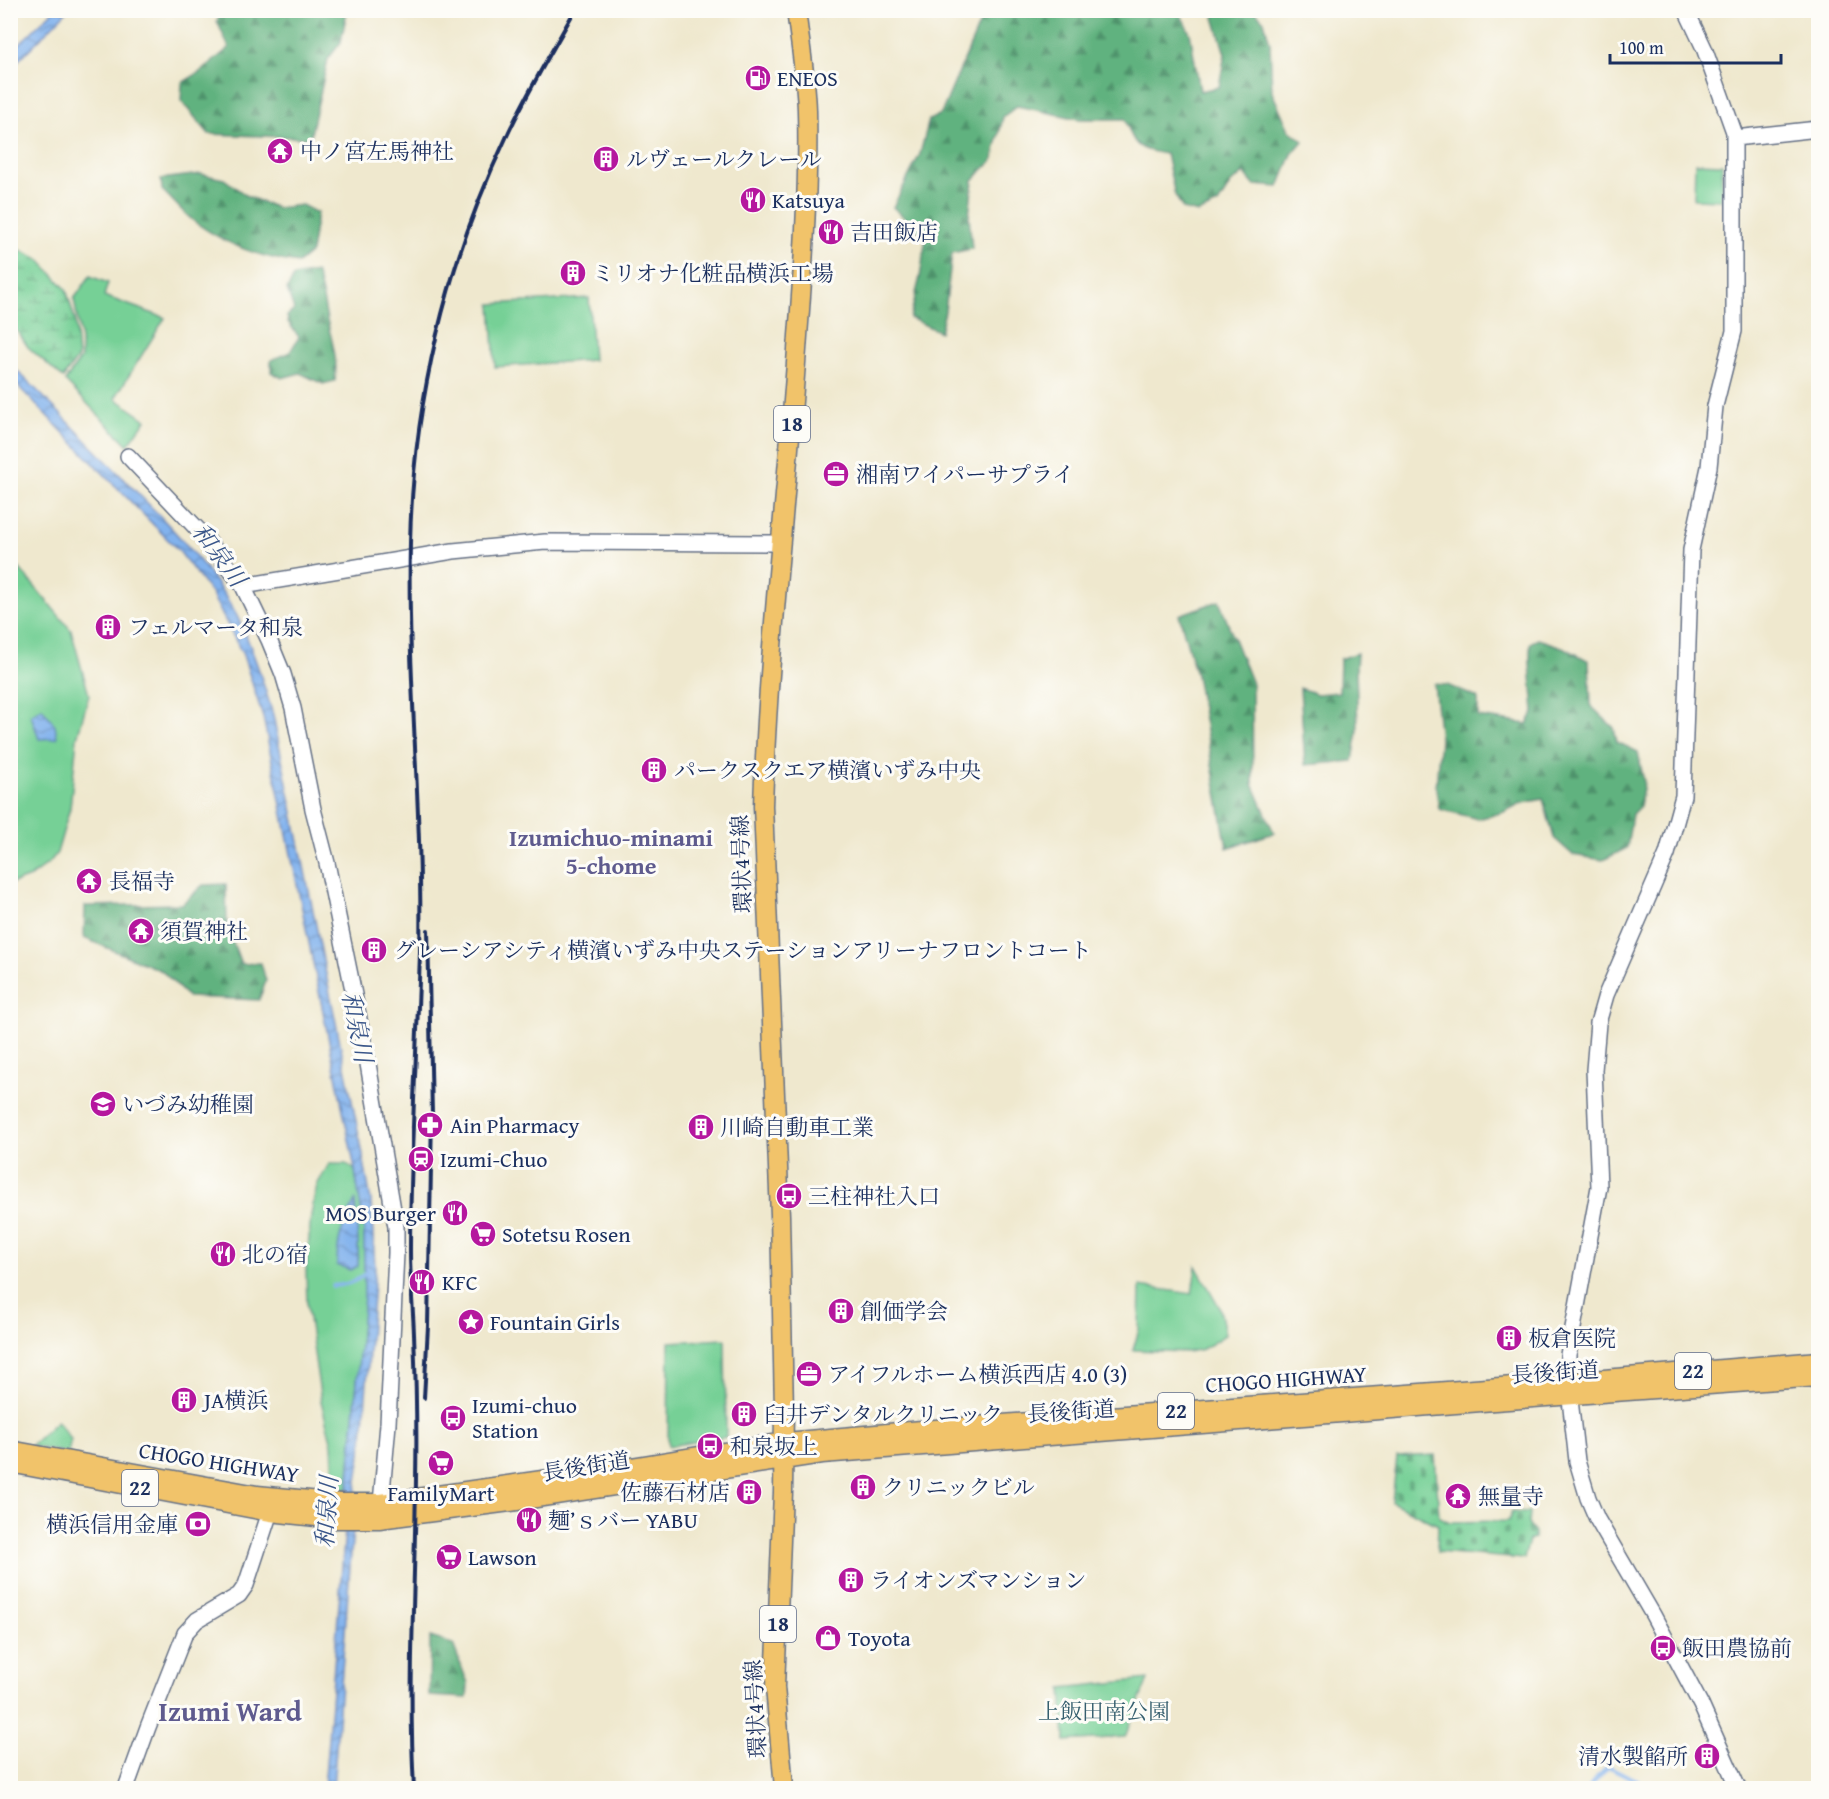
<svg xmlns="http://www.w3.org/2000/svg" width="1829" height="1799" font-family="'Gentium Book Plus','Noto Serif JP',serif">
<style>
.forest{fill:url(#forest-firs);stroke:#3e706e;stroke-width:1.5}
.wetland{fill:url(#wetland-marsh);stroke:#48807a;stroke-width:1.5}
.cemetery{fill:url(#cemetery-stones);stroke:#48807a;stroke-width:1.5}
.green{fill:#76d096;stroke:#48807a;stroke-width:1.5}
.water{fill:url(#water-waves);stroke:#4e70a6;stroke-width:1.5}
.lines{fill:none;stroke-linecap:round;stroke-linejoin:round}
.stream{stroke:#82b2ed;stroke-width:4}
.minor-casing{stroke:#657085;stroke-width:18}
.major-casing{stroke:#657085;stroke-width:21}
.minor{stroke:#fff;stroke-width:15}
.major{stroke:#f1c36a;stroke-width:18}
.rail{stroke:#1b2f5e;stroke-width:4}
.labels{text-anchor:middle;stroke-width:6;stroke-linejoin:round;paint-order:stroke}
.shield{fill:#fdfcf7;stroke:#5f6c8c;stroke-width:1.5}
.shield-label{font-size:21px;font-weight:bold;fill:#1b2f5e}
.poi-label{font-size:22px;fill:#1b2f5e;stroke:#fdfcf7;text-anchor:start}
.street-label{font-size:22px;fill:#1b2f5e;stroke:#fdfcf7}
.park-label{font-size:22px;fill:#365f6f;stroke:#fdfcf7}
.water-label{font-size:24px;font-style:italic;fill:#3a5689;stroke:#fdfcf7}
.neighbourhood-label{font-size:24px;font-weight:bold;fill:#5f5b8e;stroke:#fdfcf7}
.district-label{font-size:28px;font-weight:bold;fill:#5f5b8e;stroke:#fdfcf7}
</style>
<defs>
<pattern id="forest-firs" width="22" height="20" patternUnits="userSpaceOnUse" patternTransform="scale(1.5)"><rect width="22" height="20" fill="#60b27f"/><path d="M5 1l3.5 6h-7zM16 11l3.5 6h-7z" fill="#4e916b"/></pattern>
<pattern id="wetland-marsh" width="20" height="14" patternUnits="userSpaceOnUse" patternTransform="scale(1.5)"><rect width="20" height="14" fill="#76d096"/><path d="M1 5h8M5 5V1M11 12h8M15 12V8" fill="none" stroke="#60a97e"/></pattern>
<pattern id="cemetery-stones" width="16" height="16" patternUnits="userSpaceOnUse" patternTransform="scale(1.5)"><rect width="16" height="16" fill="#76d096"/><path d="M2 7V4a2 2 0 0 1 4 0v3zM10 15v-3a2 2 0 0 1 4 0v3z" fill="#60a97e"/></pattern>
<pattern id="water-waves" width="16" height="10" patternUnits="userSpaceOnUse" patternTransform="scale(1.5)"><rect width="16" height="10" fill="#82b2ed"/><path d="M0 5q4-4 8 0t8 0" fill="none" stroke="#6a91c3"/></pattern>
</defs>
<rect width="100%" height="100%" fill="#fdfcf7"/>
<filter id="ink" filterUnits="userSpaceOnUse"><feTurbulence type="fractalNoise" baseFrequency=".0167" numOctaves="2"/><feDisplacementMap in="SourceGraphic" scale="12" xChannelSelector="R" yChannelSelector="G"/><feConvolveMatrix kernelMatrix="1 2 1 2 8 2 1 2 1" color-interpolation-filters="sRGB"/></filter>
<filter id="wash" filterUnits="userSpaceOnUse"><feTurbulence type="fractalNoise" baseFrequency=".008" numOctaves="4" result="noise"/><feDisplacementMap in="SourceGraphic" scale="24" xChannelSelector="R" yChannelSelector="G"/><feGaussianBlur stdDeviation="1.35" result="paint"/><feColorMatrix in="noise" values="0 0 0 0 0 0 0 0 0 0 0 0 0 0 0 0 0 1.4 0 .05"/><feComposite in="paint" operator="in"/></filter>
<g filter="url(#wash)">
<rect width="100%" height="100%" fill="#efe8ce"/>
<path class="forest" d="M222 10 347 11 341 42 328 59 310 138 209 134 181 101 182 83 200 72 229 48 217 21Z
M985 11H1179L1190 33 1200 91 1219 87 1225 54 1214 17 1218 11H1255L1264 21 1270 43 1272 92 1289 130 1303 141 1292 154 1279 187 1254 185 1244 173 1231 183 1218 204 1198 213 1183 209 1175 195 1166 154C1136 149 1135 147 1125 119H1079L1017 106 1003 117 993 160 973 180 969 216 972 249 952 253 945 311 940 332 910 318 920 277 926 238 893 207 920 154 929 120 941 114Z
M201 174 224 179 247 196 277 208 302 205 317 213 311 252 298 263C262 258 229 246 199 225 185 216 174 201 162 190L161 179Z
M316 272C322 288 324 303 327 320 332 342 338 357 335 381L323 384 300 373 282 378 271 372V360L290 352 299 337 288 322 287 316 294 310 287 290 294 276Z
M1219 601 1252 684 1253 784 1274 833 1227 848 1196 675 1179 615Z
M1538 639 1565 648 1589 661 1591 706 1614 728 1617 742 1638 752 1644 782 1640 806 1632 814 1627 848 1603 860 1573 855 1554 838 1543 799 1519 804 1504 812 1478 819 1439 809 1436 788 1440 739 1434 684 1447 685 1478 698V717L1527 724 1534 712 1530 664V643Z
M1357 653 1356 670 1358 730 1353 761 1305 765 1300 688 1317 694 1339 692 1340 659Z
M226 884 227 926 241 964 261 963 266 981 259 1000 188 997 162 971 84 938 85 906 182 904 203 885Z
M430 1637 453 1644 468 1684 467 1698 429 1696Z"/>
<path class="wetland" d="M10 245 39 259 66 289 75 320 78 357 63 378 28 347 11 322Z"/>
<path class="cemetery" d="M1435 1455 1439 1517 1450 1522 1508 1521 1512 1512 1529 1513 1528 1524 1535 1532 1534 1538 1529 1540 1524 1559 1437 1552 1438 1525 1392 1502 1397 1457Z"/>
<path class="green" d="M1695 163 1722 164 1721 200 1694 199Z
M90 276 108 283 104 296 165 318 115 398 146 420 128 445 65 381 81 358V340L74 299Z
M589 298 593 360 495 367 491 304Z
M10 565 19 568 71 630 89 695 77 738 70 808 57 853 50 862 30 877 11 884Z
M329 1164H346L355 1170 364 1228 366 1277 348 1488 345 1490 334 1488 332 1445 321 1401 307 1305 306 1270 311 1215 317 1185Z
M1196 1266 1220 1308 1225 1335 1203 1349 1188 1352 1133 1350 1139 1329 1140 1286 1192 1294Z
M725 1339 726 1437 668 1446 669 1342Z
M57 1421 71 1439 68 1453 30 1446Z
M1148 1679 1125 1737 1065 1741 1062 1688Z"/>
<path class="water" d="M53 11H67L11 68V52Z
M10 364C48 400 84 438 120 475 163 519 208 562 237 616 253 648 263 682 273 715L362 1150 371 1201 375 1268 363 1439 356 1489 333 1788H324L364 1296V1228L354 1164 263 717 243 655 211 593 179 551 11 379Z
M42 708 55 725 57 738 39 739 31 715Z
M355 1201 358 1241V1266L350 1270 337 1265C337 1239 343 1225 355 1201Z"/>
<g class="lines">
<path class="stream" d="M333 1286C346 1285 359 1281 367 1271
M1589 1788 1608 1766 1651 1788"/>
</g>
</g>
<g filter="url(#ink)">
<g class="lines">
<defs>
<path id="minor" d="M1686 10 1704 48 1734 132V331L1715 406 1709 467 1691 550 1683 796 1667 854 1606 995 1598 1023 1594 1070 1599 1187 1568 1355V1382L1577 1461 1588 1498 1597 1519 1653 1615 1701 1705 1738 1788
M1735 138 1818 129
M128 456 204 536 243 586 269 640 283 674 293 708 313 809 327 863 367 1058 396 1227V1253L388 1424 381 1503
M243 586 453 551 545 542 780 543
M126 1788 148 1727 185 1633 197 1620 239 1595 246 1585 270 1512 271 1501"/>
<path id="major" d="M10 1450 257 1495 341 1503H381L626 1468 785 1442 922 1430 1568 1382 1818 1361
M10 1463 270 1512 335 1519H379L510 1502 822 1454 1481 1402 1818 1377
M784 1788 775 1687 783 1492 784 1410 780 1215 763 806C768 649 787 493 798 336 804 261 809 185 807 110 806 77 800 43 796 10"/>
</defs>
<use href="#minor" class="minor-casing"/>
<use href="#major" class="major-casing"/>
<use href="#minor" class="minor"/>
<use href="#major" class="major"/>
<path class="rail" d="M424 1398 428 1326 432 1114 428 930
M414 1788C408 1685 415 1583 416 1479 417 1431 416 1382 414 1334 413 1306 410 1279 410 1252 410 1152 417 1052 420 952 423 815 407 679 410 543 413 404 446 264 506 138 526 94 551 53 575 10"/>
</g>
</g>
<defs>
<symbol id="fuel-disc" viewBox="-11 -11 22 22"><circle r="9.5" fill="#b5179e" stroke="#fdfcf7"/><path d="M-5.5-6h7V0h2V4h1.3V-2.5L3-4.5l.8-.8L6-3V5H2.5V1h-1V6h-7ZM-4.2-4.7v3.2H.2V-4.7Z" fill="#fff"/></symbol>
<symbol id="temple-disc" viewBox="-11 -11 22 22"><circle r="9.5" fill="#b5179e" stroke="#fdfcf7"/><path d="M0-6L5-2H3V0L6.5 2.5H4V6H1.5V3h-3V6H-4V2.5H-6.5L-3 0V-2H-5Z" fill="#fff"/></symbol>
<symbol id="building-disc" viewBox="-11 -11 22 22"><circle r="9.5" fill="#b5179e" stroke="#fdfcf7"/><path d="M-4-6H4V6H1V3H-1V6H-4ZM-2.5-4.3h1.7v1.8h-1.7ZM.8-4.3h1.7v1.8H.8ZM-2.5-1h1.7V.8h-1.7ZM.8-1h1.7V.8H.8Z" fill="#fff"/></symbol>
<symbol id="restaurant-disc" viewBox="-11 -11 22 22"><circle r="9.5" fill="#b5179e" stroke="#fdfcf7"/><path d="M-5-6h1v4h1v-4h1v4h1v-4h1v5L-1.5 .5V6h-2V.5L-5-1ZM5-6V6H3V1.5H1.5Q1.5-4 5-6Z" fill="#fff"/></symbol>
<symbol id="office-disc" viewBox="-11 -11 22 22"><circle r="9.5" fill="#b5179e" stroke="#fdfcf7"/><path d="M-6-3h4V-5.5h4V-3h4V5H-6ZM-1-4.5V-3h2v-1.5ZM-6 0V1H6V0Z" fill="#fff"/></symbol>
<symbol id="school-disc" viewBox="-11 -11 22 22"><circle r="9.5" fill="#b5179e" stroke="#fdfcf7"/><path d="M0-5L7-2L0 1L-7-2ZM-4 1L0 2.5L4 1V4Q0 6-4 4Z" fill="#fff"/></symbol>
<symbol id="pharmacy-disc" viewBox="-11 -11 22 22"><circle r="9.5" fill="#b5179e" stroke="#fdfcf7"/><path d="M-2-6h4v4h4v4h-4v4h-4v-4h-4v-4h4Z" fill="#fff"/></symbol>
<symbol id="station-disc" viewBox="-11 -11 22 22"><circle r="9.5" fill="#b5179e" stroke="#fdfcf7"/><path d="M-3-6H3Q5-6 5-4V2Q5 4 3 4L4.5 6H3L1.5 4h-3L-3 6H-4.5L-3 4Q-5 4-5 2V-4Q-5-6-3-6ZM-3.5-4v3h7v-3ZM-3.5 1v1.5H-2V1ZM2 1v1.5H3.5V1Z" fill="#fff"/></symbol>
<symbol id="bus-disc" viewBox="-11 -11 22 22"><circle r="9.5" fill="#b5179e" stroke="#fdfcf7"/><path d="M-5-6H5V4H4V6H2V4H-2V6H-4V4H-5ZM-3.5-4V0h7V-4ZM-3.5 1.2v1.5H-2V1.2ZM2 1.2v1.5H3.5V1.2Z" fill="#fff"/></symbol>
<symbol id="supermarket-disc" viewBox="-11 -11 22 22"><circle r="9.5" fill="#b5179e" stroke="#fdfcf7"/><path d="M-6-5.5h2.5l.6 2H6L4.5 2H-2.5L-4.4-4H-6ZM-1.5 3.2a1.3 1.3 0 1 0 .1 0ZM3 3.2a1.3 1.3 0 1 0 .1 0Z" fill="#fff"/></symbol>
<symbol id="sight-disc" viewBox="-11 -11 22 22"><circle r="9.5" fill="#b5179e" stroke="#fdfcf7"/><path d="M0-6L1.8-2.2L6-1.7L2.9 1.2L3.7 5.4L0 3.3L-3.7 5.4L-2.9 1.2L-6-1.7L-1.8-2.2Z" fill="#fff"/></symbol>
<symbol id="bank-disc" viewBox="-11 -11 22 22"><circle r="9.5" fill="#b5179e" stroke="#fdfcf7"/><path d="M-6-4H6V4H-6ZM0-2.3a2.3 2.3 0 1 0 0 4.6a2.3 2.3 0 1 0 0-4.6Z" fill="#fff"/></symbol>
<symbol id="shop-disc" viewBox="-11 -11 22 22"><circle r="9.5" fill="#b5179e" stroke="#fdfcf7"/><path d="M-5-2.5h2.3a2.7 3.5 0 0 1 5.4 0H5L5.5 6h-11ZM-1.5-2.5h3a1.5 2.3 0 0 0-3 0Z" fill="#fff"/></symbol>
</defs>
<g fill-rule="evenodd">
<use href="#fuel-disc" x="743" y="63" width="30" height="30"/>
<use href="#temple-disc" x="265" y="136" width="30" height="30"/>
<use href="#building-disc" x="591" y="144" width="30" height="30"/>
<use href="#restaurant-disc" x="738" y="185" width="30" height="30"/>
<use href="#restaurant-disc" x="816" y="217" width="30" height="30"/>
<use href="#building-disc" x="558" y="258" width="30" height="30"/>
<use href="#office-disc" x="821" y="459" width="30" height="30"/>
<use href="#building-disc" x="93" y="612" width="30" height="30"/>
<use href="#building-disc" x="639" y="755" width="30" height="30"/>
<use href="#temple-disc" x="74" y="866" width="30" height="30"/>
<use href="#temple-disc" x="126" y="916" width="30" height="30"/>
<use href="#building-disc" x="359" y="935" width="30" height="30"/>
<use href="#school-disc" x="88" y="1089" width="30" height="30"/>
<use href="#pharmacy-disc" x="415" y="1110" width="30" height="30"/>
<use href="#building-disc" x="686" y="1112" width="30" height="30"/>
<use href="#station-disc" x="406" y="1144" width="30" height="30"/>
<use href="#bus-disc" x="774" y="1181" width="30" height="30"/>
<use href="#restaurant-disc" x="440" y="1198" width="30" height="30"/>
<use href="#supermarket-disc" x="468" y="1219" width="30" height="30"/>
<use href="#restaurant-disc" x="208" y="1239" width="30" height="30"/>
<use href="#restaurant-disc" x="407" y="1267" width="30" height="30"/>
<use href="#building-disc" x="826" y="1296" width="30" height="30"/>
<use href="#sight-disc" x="456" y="1307" width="30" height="30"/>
<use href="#building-disc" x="1494" y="1323" width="30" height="30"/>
<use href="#office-disc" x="794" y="1359" width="30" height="30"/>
<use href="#building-disc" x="169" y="1385" width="30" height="30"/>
<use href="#building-disc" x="729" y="1399" width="30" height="30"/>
<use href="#bus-disc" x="438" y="1403" width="30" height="30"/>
<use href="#bus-disc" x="695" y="1431" width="30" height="30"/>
<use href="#supermarket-disc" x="426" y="1448" width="30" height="30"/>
<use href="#building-disc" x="848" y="1472" width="30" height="30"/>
<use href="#building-disc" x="734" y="1477" width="30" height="30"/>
<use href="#temple-disc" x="1443" y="1481" width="30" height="30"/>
<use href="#restaurant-disc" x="514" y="1505" width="30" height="30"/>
<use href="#bank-disc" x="183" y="1509" width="30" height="30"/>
<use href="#supermarket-disc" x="434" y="1542" width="30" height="30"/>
<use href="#building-disc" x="836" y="1565" width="30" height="30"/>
<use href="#shop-disc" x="813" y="1623" width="30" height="30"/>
<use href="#bus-disc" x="1648" y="1633" width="30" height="30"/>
<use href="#building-disc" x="1692" y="1741" width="30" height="30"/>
</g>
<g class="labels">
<g class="shield">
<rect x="774" y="406" width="36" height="36" rx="4.5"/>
<rect x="1675" y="1353" width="36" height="36" rx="4.5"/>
<rect x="1158" y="1393" width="36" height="36" rx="4.5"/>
<rect x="122" y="1470" width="36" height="36" rx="4.5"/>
<rect x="760" y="1606" width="36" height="36" rx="4.5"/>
</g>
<g class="shield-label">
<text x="792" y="431">18</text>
<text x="1693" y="1378">22</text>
<text x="1176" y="1418">22</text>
<text x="140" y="1495">22</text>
<text x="778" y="1631">18</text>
</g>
<g class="poi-label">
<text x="777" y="86">ENEOS</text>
<text x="300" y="159">中ノ宮左馬神社</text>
<text x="626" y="167">ルヴェールクレール</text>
<text x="772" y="208">Katsuya</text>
<text x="850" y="240">吉田飯店</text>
<text x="592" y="281">ミリオナ化粧品横浜工場</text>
<text x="856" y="482">湘南ワイパーサプライ</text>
<text x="128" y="635">フェルマータ和泉</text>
<text x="674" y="778">パークスクエア横濱いずみ中央</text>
<text x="109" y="889">長福寺</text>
<text x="160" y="939">須賀神社</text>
<text x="394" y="958">グレーシアシティ横濱いずみ中央ステーションアリーナフロントコート</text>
<text x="122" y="1112">いづみ幼稚園</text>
<text x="450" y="1133">Ain Pharmacy</text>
<text x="720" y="1135">川崎自動車工業</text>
<text x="440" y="1167">Izumi-Chuo</text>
<text x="808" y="1204">三柱神社入口</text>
<text x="436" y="1221" text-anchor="end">MOS Burger</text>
<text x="502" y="1242">Sotetsu Rosen</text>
<text x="242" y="1262">北の宿</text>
<text x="442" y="1290">KFC</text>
<text x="860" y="1319">創価学会</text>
<text x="490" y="1330">Fountain Girls</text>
<text x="1528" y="1346">板倉医院</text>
<text x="828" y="1382">アイフルホーム横浜西店 4.0 (3)</text>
<text x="204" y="1408">JA横浜</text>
<text x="472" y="1413">Izumi-chuo<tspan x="472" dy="25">Station</tspan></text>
<text x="764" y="1422">臼井デンタルクリニック</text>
<text x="730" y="1454">和泉坂上</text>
<text x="882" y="1495">クリニックビル</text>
<text x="730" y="1500" text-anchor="end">佐藤石材店</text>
<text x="441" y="1501" text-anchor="middle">FamilyMart</text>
<text x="1478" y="1504">無量寺</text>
<text x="548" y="1528">麺’ｓバー YABU</text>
<text x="178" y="1532" text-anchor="end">横浜信用金庫</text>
<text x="468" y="1565">Lawson</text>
<text x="870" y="1588">ライオンズマンション</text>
<text x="848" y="1646">Toyota</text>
<text x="1682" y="1656">飯田農協前</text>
<text x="1688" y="1764" text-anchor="end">清水製餡所</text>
</g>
<g class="street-label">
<text transform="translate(741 864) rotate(-92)" y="8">環状4号線</text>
<text transform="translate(1555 1372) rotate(-4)" y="8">長後街道</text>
<text transform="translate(1286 1379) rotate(-4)" y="8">CHOGO HIGHWAY</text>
<text transform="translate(1071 1411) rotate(-4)" y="8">長後街道</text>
<text transform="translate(219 1462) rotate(9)" y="8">CHOGO HIGHWAY</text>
<text transform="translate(586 1466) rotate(-9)" y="8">長後街道</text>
<text transform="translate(755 1709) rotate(-93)" y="8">環状4号線</text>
</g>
<g class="park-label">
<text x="1104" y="1719">上飯田南公園</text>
</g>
<g class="water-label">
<text transform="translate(219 555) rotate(53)" y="8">和泉川</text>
<text transform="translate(357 1027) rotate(79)" y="8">和泉川</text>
<text transform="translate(327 1512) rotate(-86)" y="8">和泉川</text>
</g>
<g class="neighbourhood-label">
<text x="611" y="846">Izumichuo-minami<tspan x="611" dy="28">5-chome</tspan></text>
</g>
<g class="district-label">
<text x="230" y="1721">Izumi Ward</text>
</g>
</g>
<rect width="1829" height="1799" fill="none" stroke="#fdfcf7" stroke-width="36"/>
<path d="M1610 54v9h171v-9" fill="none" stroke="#1b2f5e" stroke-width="3"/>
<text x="1619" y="54" font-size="18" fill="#1b2f5e" stroke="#fdfcf7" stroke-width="4.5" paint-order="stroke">100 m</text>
</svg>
